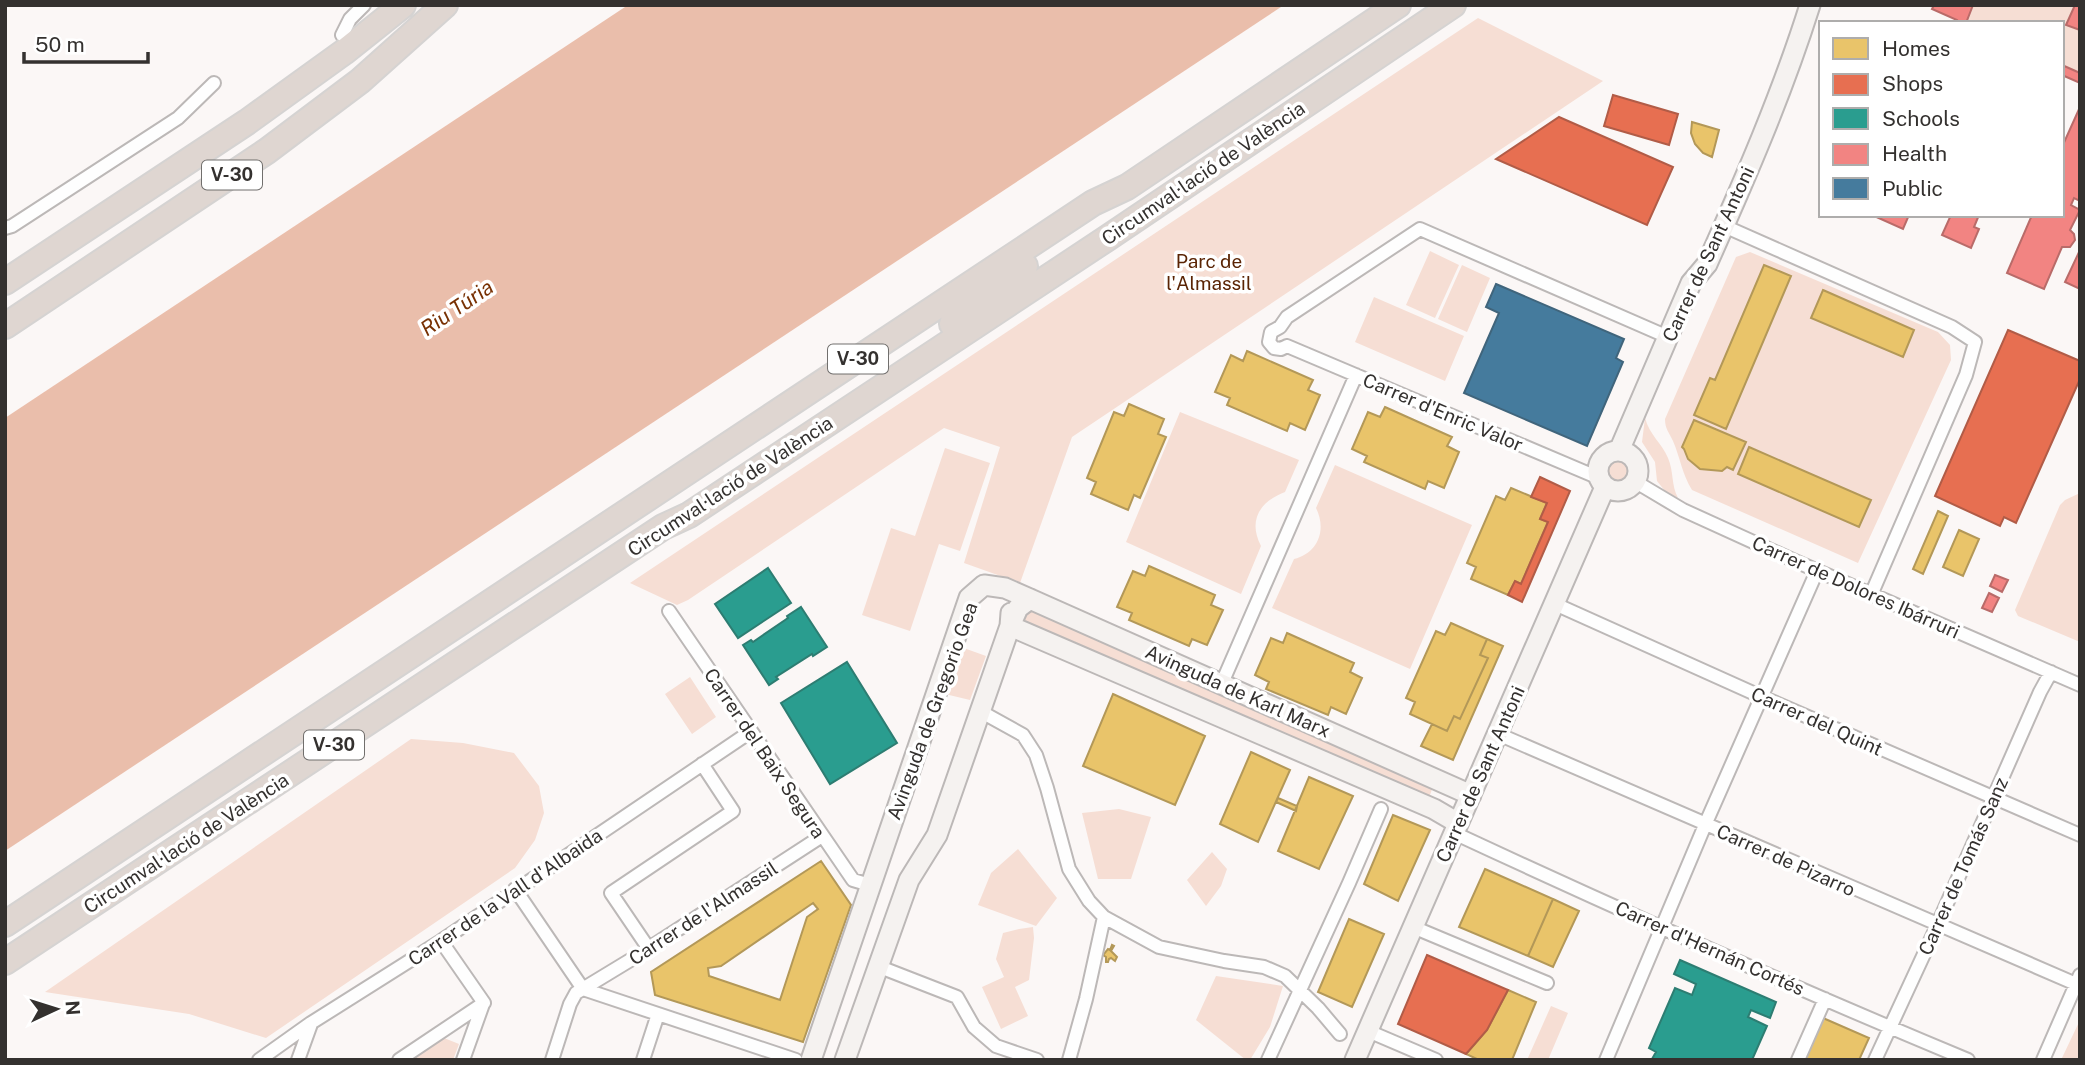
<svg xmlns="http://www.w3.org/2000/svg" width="2085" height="1065" font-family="'Public Sans',sans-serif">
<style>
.green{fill:#f6ded4}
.water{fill:#eabeab}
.homes{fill:#e9c46a;stroke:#b39858;stroke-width:2;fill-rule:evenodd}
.shops{fill:#e76f51;stroke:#b15c47;stroke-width:2}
.schools{fill:#2a9d8f;stroke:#2d7d72;stroke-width:2}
.health{fill:#f28482;stroke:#b96b69;stroke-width:2}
.public{fill:#457b9d;stroke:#40657c;stroke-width:2}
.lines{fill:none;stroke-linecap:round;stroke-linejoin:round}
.street-casing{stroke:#bcb8b7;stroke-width:16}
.secondary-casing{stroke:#bcb8b7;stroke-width:23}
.highway-casing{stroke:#d5d3d2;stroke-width:28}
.street{stroke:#fefefe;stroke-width:12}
.secondary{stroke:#f5f2f0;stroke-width:19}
.highway{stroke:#dfd6d1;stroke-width:24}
.labels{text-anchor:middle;stroke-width:7;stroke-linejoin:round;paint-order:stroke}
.shield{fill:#fff;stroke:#716f6d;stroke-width:2}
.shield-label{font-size:18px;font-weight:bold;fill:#34312f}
.street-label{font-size:19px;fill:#34312f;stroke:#fff}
.park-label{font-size:19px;fill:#5a2404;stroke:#fff}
.water-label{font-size:21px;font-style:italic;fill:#783104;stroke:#fff}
</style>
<rect width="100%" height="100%" fill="#fbf7f6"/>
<path class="green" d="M1973 5H2075L2066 24 2080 30V73L2062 65V23H1966Z
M1478 18 1603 81 1072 437 1020 583 964 563 1000 447 944 428 688 600 677 605 630 583Z
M1430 251 1459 265 1435 318 1406 305Z
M1750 252 1938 332 1950 345 1951 360 1858 563 1692 490C1682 474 1680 457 1673 441 1669 432 1665 429 1665 419L1736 257Z
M1462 265 1490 278 1467 332 1438 319Z
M1374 297 1464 336 1445 381 1355 342Z
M1180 412 1299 460 1285 492C1259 502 1248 521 1261 546L1241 594 1126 542Z
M1645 418C1650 436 1662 443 1668 458 1674 472 1671 485 1678 498L1665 491 1657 481 1655 462 1642 442Z
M945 448 990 463 960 551 939 544 910 631 862 615 891 528 915 536Z
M1604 472a14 14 0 1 1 28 0a14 14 0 1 1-28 0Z
M1335 465 1472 525 1410 669 1272 608 1294 559C1318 553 1327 530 1316 508Z
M2080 493V642L2018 616 2015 610 2060 505 2065 500Z
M1031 605 1434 784 1427 803 1024 622Z
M961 647 986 656 970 700 945 694Z
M690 677 716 717 692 734 665 694Z
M411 739 463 743 514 753 539 786 544 813 535 840 515 868 266 1038 189 1014 45 992Z
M1119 809 1151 817 1131 879H1098L1082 813Z
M1018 849 1057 898 1036 926 978 905 991 873Z
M1212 852 1227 869 1221 886 1206 906 1187 880Z
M1033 927 1034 938 1029 980 1015 987 1028 1016 1001 1029 982 987 1004 977 996 959 1003 933 1019 929Z
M1216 976 1283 986 1270 1027 1250 1060H1246L1196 1020Z
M1551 1006 1568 1013 1548 1060H1527Z
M2080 1020V1060H2061Z
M439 1036 459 1044 453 1060H409Z"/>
<path class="water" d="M628 5H1284L5 851V418Z"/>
<path class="homes" d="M1692 122 1719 130 1712 157 1703 153 1695 144 1691 133Z
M1764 265 1791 276 1726 429 1694 415 1710 378 1715 380Z
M1823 290 1914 330 1903 357 1811 318Z
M1247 351 1313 380 1308 390 1320 395 1305 430 1290 423 1287 431 1227 405 1230 398 1215 392 1231 355 1243 361Z
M1129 404 1164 419 1158 434 1166 437 1140 498 1134 495 1128 510 1091 494 1096 482 1087 478 1114 412 1124 416Z
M1385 407 1452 437 1447 446 1459 452 1444 488 1428 481 1425 489 1364 462 1367 456 1352 449 1368 412 1380 417Z
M1694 420 1746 442 1733 470 1727 467 1722 471 1700 469 1688 459 1684 449 1682 447Z
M1749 447 1871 500 1859 527 1738 474Z
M1511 488 1547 503 1540 519 1548 522 1521 584 1515 581 1508 595 1471 579 1476 567 1467 563 1496 496 1505 500Z
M1938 511 1948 516 1923 574 1913 569Z
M1959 530 1979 539 1963 576 1943 567Z
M1149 566 1215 595 1211 605 1223 610 1207 645 1192 639 1189 646 1129 620 1132 613 1117 607 1133 571 1145 576Z
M1451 623 1487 639 1480 655 1488 658 1460 719 1454 716 1447 731 1410 714 1415 702 1406 698 1436 631 1445 635Z
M1287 633 1354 663 1350 672 1362 678 1346 714 1331 707 1328 715 1266 689 1269 682 1255 675 1271 638 1283 643Z
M1487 639 1503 646 1453 760 1421 746 1432 724 1447 731 1454 716 1460 719 1488 658 1480 655Z
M1113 694 1205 736 1175 805 1083 766Z
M1251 752 1290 770 1258 842 1220 824Z
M1309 777 1353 796 1319 869 1278 851Z
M1278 798 1297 806 1296 811 1276 802Z
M1393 815 1430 830 1398 901 1364 884Z
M821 861 851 905 803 1042 655 995 651 972ZM813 903 818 909 807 917 780 1000 709 976 708 968 721 966Z
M1485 869 1553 899 1528 956 1459 927Z
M1553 899 1579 911 1553 967 1528 956Z
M1349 919 1384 934 1352 1007 1318 992Z
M1112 945 1114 946 1111 951 1117 957 1115 961 1111 958 1109 959 1108 962H1106V957L1103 955 1108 949 1110 950Z
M1508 990 1536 1002 1512 1060H1479L1466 1054 1487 1030Z
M1823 1018 1869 1038 1859 1060H1805Z"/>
<path class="shops" d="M1613 95 1678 114 1669 145 1604 126Z
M1559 117 1673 167 1647 225 1496 159Z
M2008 330 2080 361V379L2016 523 2004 517 2000 526 1935 496Z
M1540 477 1570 491 1522 602 1508 595 1515 581 1521 584 1548 522 1540 519 1547 503 1531 497Z
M1427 955 1508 990 1487 1030 1466 1054 1398 1024Z"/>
<path class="schools" d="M768 568 791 603 738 638 715 604Z
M801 607 827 647 813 656 812 654 776 677 778 679 769 685 743 645 751 640 753 642 788 618 787 616Z
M847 662 897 743 830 784 781 703Z
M1680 960 1776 1002 1770 1018 1751 1010 1748 1017 1767 1026 1752 1060 1652 1059 1656 1052 1649 1048 1675 988 1692 995 1696 984 1674 974Z"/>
<path class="health" d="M1934 5H1973L1966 23H1956L1957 20 1932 9Z
M2075 5H2080V30L2066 25Z
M2062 65 2080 73V83L2062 75Z
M2080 107V201L2074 198 2071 205 2080 210 2070 230 2074 234 2075 240 2070 247H2062L2044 289 2007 273 2032 215H2062V147Z
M1872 215H1909L1903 229Z
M1951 215H1979L1974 227 1979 229 1971 248 1942 235Z
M2080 250V289L2065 282Z
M1995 575 2008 580 2002 592 1990 586Z
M1989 593 1999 598 1992 612 1982 608Z"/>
<path class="public" d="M1496 284 1624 339 1616 358 1623 362 1587 446 1464 393 1499 313 1486 307Z"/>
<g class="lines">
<defs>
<path id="street" d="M342 35 350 19 364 5
M1724 226 1952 327 1975 342 1966 375 1871 595
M5 228 12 226 178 118 214 83
M1287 346 1281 349 1274 348 1269 342 1271 332 1280 327 1287 317 1420 229 1668 337
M1287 346 1599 478
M1636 482 1683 510 1795 561 2080 685
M1555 604 1762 697 2080 835
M669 611 853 880 870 885
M1222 683 1356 375
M987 715 1023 735 1036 755 1047 788 1069 869 1089 901 1104 917 1159 947 1224 961 1264 967 1285 976 1318 1008 1340 1034
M1498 734 2076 984
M1454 833C1624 912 1795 988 1968 1060
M515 889 583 989 796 1060
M1413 927 1547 983
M441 941 484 1003
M649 949 611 893 733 811 702 764
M885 969 957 997 974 1027 996 1046 1037 1060
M1368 1031 1436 1060
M259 1060 311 1023 441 941 750 732
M298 1060 311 1024
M399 1060 484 1003
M463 1060 483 1004
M552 1060 570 1004 576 993 637 956 822 836
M643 1060 658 1014
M1069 1060 1086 999 1104 917
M1268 1060 1349 883 1381 809
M1606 1060 1705 825 1817 571
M1798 1060 1825 999
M1875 1060 1937 926 2040 692 2051 672
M2043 1060 2080 975"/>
<path id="secondary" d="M1598 471a20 20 0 1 1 40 0a20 20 0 1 1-40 0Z
M1619 451 1691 283 1707 264C1745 179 1782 94 1810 5
M1030 599 1018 608 1010 626 1434 809 1458 823
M811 1060 969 598 984 585 1005 588 1030 599 1471 795
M845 1060 909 880 937 835 1010 626 1011 613
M1355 1060 1605 487"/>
<path id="highway" d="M5 282 247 122 344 52 403 5
M952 324 1025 266
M5 326 267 151 360 81 445 5
M5 924 1093 203 1127 187 1398 5
M5 962 663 527 689 515 1106 239 1453 5"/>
</defs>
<use href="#street" class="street-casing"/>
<use href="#secondary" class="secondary-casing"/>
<use href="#highway" class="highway-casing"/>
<use href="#street" class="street"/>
<use href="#secondary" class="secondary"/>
<use href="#highway" class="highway"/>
</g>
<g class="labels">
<g class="shield">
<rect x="202" y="160.5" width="60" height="29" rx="5"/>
<rect x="828" y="344.5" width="60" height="29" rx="5"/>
<rect x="304" y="730.5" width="60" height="29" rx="5"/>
</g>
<g class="shield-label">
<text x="232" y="181">V-30</text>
<text x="858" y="365">V-30</text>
<text x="334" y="751">V-30</text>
</g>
<g class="street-label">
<text transform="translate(1203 173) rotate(-34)" y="7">Circumval·lació de València</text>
<text transform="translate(1708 254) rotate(-65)" y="7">Carrer de Sant Antoni</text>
<text transform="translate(1443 412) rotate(23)" y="7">Carrer d'Enric Valor</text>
<text transform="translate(730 486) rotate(-33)" y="7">Circumval·lació de València</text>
<text transform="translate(1856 587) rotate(24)" y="7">Carrer de Dolores Ibárruri</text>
<text transform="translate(1238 691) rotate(24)" y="7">Avinguda de Karl Marx</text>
<text transform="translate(932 711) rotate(-70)" y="7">Avinguda de Gregorio Gea</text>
<text transform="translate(1817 721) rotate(24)" y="7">Carrer del Quint</text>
<text transform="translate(765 753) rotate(56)" y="7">Carrer del Baix Segura</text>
<text transform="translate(1480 774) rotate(-66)" y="7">Carrer de Sant Antoni</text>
<text transform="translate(186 843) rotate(-33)" y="7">Circumval·lació de València</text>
<text transform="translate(1786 860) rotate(24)" y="7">Carrer de Pizarro</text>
<text transform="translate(1963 866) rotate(-66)" y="7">Carrer de Tomás Sanz</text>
<text transform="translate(505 897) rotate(-34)" y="7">Carrer de la Vall d'Albaida</text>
<text transform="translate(703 913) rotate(-33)" y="7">Carrer de l'Almassil</text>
<text transform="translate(1710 948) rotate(24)" y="7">Carrer d'Hernán Cortés</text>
</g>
<g class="park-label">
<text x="1209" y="268">Parc de<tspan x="1209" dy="22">l'Almassil</tspan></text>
</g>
<g class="water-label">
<text transform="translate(457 308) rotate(-34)" y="7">Riu Túria</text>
</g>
</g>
<rect width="2085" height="1065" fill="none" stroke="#34312f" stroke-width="14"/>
<rect x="1819" y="21" width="245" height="196" fill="#ffffff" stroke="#aeadac" stroke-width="2"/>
<rect x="1833" y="38" width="35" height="21" fill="#e9c46a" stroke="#aeadac" stroke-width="2"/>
<text x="1882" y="56" font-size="21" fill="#34312f">Homes</text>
<rect x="1833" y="74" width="35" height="21" fill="#e76f51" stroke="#aeadac" stroke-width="2"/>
<text x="1882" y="91" font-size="21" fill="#34312f">Shops</text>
<rect x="1833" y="108" width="35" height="21" fill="#2a9d8f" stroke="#aeadac" stroke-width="2"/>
<text x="1882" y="126" font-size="21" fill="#34312f">Schools</text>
<rect x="1833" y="144" width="35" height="21" fill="#f28482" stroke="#aeadac" stroke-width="2"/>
<text x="1882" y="161" font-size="21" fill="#34312f">Health</text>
<rect x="1833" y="178" width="35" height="21" fill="#457b9d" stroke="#aeadac" stroke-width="2"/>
<text x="1882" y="196" font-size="21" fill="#34312f">Public</text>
<g transform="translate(56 1009) rotate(86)" stroke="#ffffff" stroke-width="5" paint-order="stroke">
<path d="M0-5L12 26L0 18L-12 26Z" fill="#34312f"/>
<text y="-10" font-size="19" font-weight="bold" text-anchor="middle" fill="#34312f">N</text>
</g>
<path d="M24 52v10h124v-10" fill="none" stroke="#34312f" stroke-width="3.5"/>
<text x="35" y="52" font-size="21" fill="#34312f" stroke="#ffffff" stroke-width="5" paint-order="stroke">50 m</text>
</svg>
